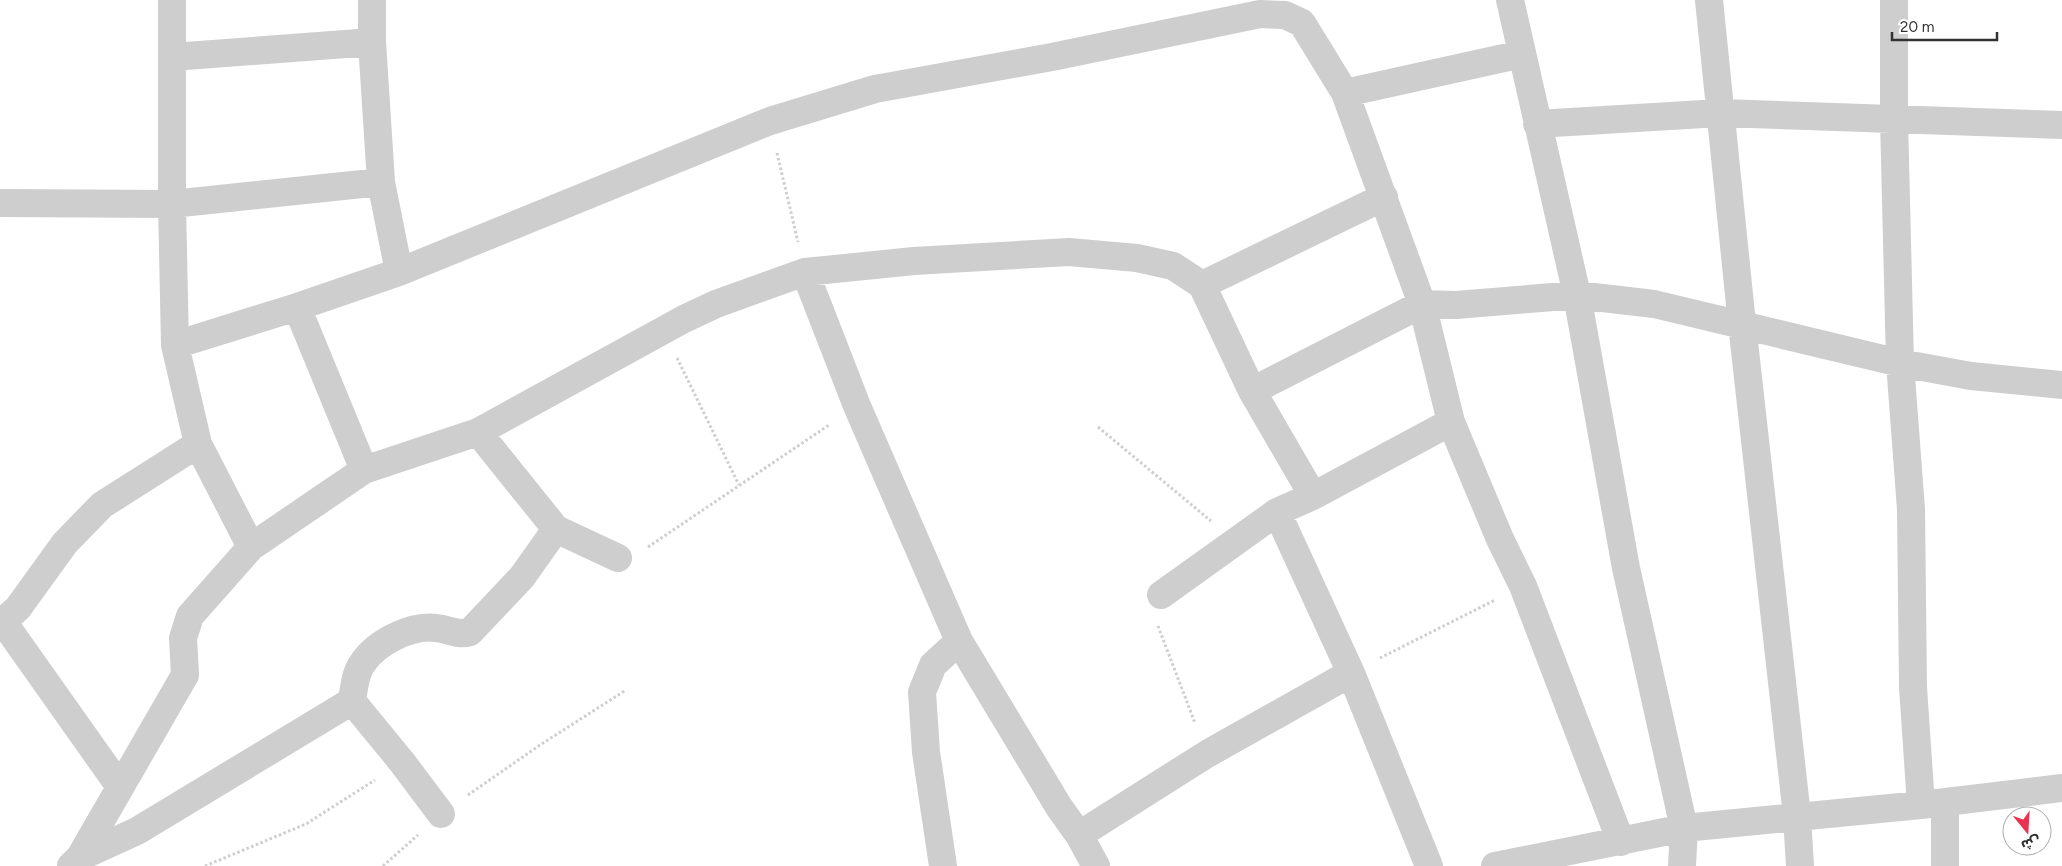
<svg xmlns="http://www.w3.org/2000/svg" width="2062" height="866" font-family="Figtree,'Noto Sans Arabic',sans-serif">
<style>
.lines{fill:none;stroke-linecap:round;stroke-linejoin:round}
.path{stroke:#cecece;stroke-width:3;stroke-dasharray:2.5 2.5;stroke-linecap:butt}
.street{stroke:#cecece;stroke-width:28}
</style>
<rect width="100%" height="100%" fill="#fff"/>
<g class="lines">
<path class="path" d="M777 153 798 242
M677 358 739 485
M1098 427 1211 521
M648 547 829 425
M1158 626 1195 723
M1380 658 1495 600
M468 795 540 745 626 690
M205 866 306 824 375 780
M383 866 418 835"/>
<path class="street" d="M172 0V204L175 345 198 444 251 547
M372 0V42
M1510 0 1577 295 1626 568 1684 828 1682 866
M1709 0 1742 324 1797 816 1800 866
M1894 0V119L1900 363 1911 509 1913 687 1921 805
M172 57 372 42 381 182 399 272
M1345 93 1522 54
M1537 124 1720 113 2062 125
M0 203 172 204 381 182
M805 272 857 406 959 641 1059 807 1079 835 1207 754 1351 673
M1202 285 1384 197
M297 307 364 470
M175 345 297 307 399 272 770 121 875 89 1052 57 1260 14 1285 15 1302 23 1345 93 1422 304 1451 422 1500 539 1523 586 1621 842
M1252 391 1422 304 1456 305 1577 295 1654 304 1900 363 1971 376 2062 385
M478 432 556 529 618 558
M1277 512 1351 673 1429 866
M1161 595 1277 512 1313 496 1451 422
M4 623 120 787
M0 624 18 608 65 543 102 505 198 444
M1945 802V866
M441 814 402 762 352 701C354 688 355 674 362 664 376 642 411 625 436 628 449 629 457 636 470 632L522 577 556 529
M1079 835 1096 866
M80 857 137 831 352 701
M71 866 80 857 185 675 183 638 190 616 251 547 364 470 478 432 684 319 716 304 805 272 914 261 1069 252 1137 258 1173 266 1202 285 1252 391 1313 496
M943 866 926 752 922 692 933 665 959 641
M1495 866 1684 828 1921 805 2062 788"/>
</g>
<g transform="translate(2027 831) rotate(162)"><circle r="24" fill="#ffffff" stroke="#adadad"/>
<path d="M0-4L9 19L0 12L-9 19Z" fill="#e93352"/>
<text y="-8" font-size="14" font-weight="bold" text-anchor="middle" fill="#313131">ش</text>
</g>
<path d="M1892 32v8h105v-8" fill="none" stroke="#313131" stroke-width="2.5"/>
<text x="1900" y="32" font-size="15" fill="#313131" stroke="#ffffff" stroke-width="4" paint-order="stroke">20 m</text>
</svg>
